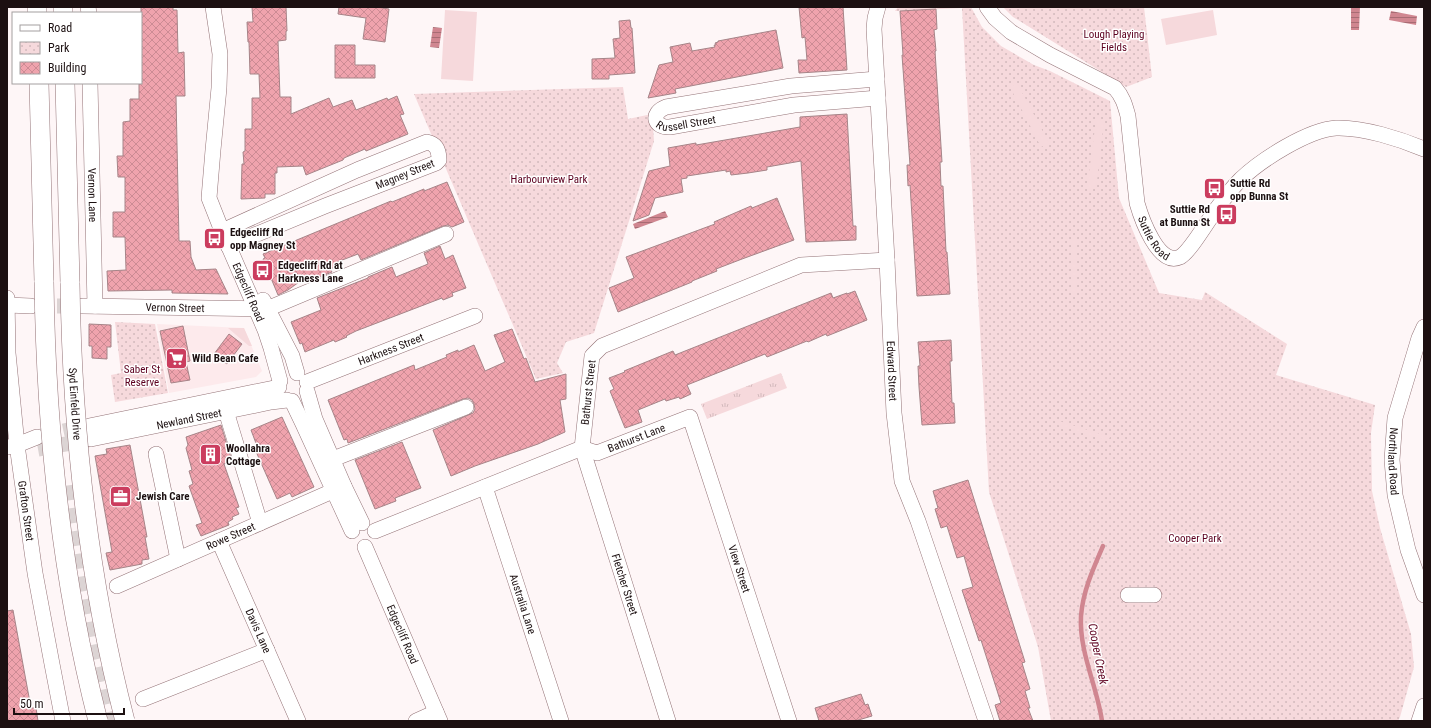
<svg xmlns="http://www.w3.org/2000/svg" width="1431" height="728" font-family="'Roboto Condensed',sans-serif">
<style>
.built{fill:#fdeaec}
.grass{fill:url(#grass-tufts)}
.park{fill:url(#park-dots)}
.garden{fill:#f6d9dc}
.water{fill:url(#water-rules)}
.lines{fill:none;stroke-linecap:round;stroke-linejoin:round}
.stream{stroke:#d08690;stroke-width:4.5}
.building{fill:url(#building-cross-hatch);stroke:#a68488}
.minor-tunnel{stroke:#dcd4d4;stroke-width:15;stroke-dasharray:15 8;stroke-linecap:butt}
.minor-casing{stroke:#947377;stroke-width:16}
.major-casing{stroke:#947377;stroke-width:20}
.minor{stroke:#fff;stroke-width:15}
.major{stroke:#fff;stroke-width:19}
.major-bridge-casing{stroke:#947377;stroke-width:20;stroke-linecap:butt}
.major-bridge{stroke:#fff;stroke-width:19}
.labels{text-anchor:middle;stroke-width:3;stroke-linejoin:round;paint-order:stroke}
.park-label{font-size:11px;fill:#5c001f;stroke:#fff}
.street-label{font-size:11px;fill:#1c1011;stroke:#fff}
.poi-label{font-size:11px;font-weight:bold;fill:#1c1011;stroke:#fff;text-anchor:start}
.water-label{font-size:12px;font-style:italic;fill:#600422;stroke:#fff}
</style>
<defs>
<pattern id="grass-tufts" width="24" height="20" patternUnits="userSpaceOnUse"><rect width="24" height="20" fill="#f6d9dc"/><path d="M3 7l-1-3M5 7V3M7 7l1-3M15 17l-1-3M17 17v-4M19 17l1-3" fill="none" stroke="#d2b9bc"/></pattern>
<pattern id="park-dots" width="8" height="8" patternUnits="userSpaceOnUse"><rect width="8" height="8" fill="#f6d9dc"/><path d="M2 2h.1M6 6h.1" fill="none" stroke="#d2b9bc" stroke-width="1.8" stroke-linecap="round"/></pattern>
<pattern id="water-rules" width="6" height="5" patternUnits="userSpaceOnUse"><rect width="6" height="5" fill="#d08690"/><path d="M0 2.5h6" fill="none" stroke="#a86c74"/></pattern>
<pattern id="building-cross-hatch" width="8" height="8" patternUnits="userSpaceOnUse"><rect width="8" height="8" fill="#efa3ad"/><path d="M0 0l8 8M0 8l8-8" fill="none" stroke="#cc8b94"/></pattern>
</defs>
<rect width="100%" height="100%" fill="#fef6f7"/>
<path class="built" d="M157 324 244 328 262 371 256 377 169 393Z"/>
<path class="grass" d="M781 373 787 388 707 419 701 404Z"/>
<path class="park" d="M898 7H971L982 27 1001 46 1034 65 1050 71 1110 101 1119 198 1159 293 1202 300 1205 292 1287 344 1276 375 1375 405 1371 433 1372 491 1380 528 1411 634 1414 667 1400 717 1398 721H1051L1038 647 989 492 962 8 895 11Z
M1003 7H1144L1152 77 1126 87 1013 17Z
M623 87 628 119 652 114 654 141 594 333 566 342 557 363 563 373 536 379 414 94Z
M115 322 155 324 168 393 115 402 111 375 121 373Z"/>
<path class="garden" d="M445 10 477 12 473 81 441 79Z
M1213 10 1217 35 1166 45 1161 19Z
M1017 83 1049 143 1041 147 1010 87Z
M1096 120 1104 121 1096 189 1087 188Z
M1072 239H1076L1077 294H1072Z
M228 328H244L252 346H249Z
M1059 421 1110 437 1108 441 1058 425Z"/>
<path class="water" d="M1351 7H1360L1359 30H1351Z
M1391 11 1417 16 1416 25 1389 20Z
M433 27 442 28 439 48 430 47Z
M665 211 668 217 635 229 633 224Z"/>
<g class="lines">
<path class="stream" d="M1102 721C1097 686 1079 652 1081 616 1083 591 1093 569 1103 546"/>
</g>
<path class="building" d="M141 7H173V10H177L178 53 184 52 185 96H176L179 241H190L191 257 196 270 216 269 228 294 172 293V290L108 291 107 271 126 270 125 237H113V212H125V177H118L117 156H123V122L130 121V99H139V83H141Z
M252 7H286L287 31H286V40L278 41 280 97H291V114L329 98 333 107 352 100 356 110 387 98 388 100 397 96 404 114 400 115 408 134 366 151 365 149 344 158 343 160 306 175 303 166 277 167V173H275V194H265V198L241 199 242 164H244L243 152 245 151V129H252V98H260L259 74H250L249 42H248L247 22H253Z
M339 7H377L389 9 385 42 363 39 366 18 338 14Z
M799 7H843L847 70 799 73 798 60H807L805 37 802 38Z
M936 9 937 29 934 30 936 51H935L942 162H940L941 186H943L946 252H947L950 294 917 296 910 185 908 186 907 165H910L902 55H903L900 11Z
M630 20 631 28H632L635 73 609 75V79H592V59L615 58 613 39 620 38 619 21Z
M776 30 783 68 675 89 676 93 648 98 659 65 673 62 670 47 690 43 692 51 715 47 714 45H716L715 43 718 42V41Z
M335 45H355V65H375V78H335Z
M847 114 853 226H856V240L806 242 801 161 767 167V170L748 173 731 175 730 171 726 172V170L687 176V178L681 179 683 192 655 198 649 215 633 221 649 171 670 166 668 148 696 143V145L702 144 800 127V117Z
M447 182 464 222 452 227 448 225 443 226 361 260 358 254 337 262 338 266 330 269 332 272 308 282 306 277 288 290 278 295 263 259 265 258 263 254 391 201 392 202 424 189V191Z
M777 198 794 240 742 259 716 269 717 271 692 281V282L618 312 609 288 634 278 626 257 715 224 714 222 751 206 752 208Z
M440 246 445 259 453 255 466 288 452 293 453 296 443 300 442 298 356 331 346 336 347 337 335 342 334 340 305 352 302 343 300 344 291 322 321 310 317 298 368 278V277L392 267 396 277 428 264 424 253Z
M855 291 867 320 827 336 826 334 808 342 807 341 767 357 765 354 687 385 691 394 680 399 679 397 666 401 665 399 638 410 642 422 625 428 610 391 614 389 609 378 625 372 624 371 673 351 675 355 831 293 833 298 847 293V294Z
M89 324 111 325V347H107V359L92 358V346H89Z
M183 326 190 361 186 362 190 380 171 383 160 331Z
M512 329 524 359 526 358 535 382 566 374V399L560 400 565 432 538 444 475 466 451 476 433 430 473 413 475 409 474 404 472 400 468 398 463 399 348 443 347 439 344 440 328 400 414 365 415 370 447 357 446 355 458 350V352L474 345 485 371 505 362 494 335Z
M229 334 242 344 227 364 214 354Z
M951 340 952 361H950L952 403H954L955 423 922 425 919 387 918 366H920L918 342Z
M282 417 314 487 292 497 290 493 277 499 254 447 257 446 251 430Z
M221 425 232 461 224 464 239 507 236 508 239 514 232 517 233 519 228 522 229 525 201 536 196 525 202 523 189 486 193 484 189 471 192 470 186 448 188 445 186 437Z
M402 442 421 488 395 498 396 501 375 509 355 460Z
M130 445 147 537H145L149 559 142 560V564L110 570 106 553 112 552 95 456 107 454 106 449Z
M968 480 1025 662 1022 663 1030 689 1025 691 1030 708H1028L1033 721H1000L995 705 1001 703 981 640 979 641 962 590 973 587 964 556 957 558 947 526 941 528 935 509 938 508 933 491Z
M13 610 31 708H36L38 721H7V611Z
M861 694 865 705 868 704 872 716 855 721H819L815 708Z"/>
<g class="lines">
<path class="minor-tunnel" d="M34 306H80
M41 436 87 426
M38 449 88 440
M71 485C81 564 94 643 114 721"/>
<defs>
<g id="minor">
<path d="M88 7 89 13"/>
<path id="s1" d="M213 7 220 54 219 88 213 150 209 198 222 231 265 330 271 348 280 381"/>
<path id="s2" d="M878 7 875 18 874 29 887 260 894 413 902 481 918 521 986 721"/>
<path id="s3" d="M987 7 995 18 1011 32 1050 55 1115 88C1123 97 1125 105 1128 116L1137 203C1141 217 1158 267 1180 257 1190 252 1210 217 1218 207 1225 197 1233 187 1241 179 1262 159 1308 130 1336 128 1363 127 1400 139 1424 149"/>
<path id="s4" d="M877 79 791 86 666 107C650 113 654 128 670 127L794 105 878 98"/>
<path id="s5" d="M90 83 95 306"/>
<path d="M222 231 357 170 427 142C437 144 439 151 439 160L436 163 325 206 228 246"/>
<path id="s6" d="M7 298 8 353 17 445 35 573 52 664 63 721"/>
<path d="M263 300 292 356 297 373"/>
<path d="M7 305 31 306"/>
<path id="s7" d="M83 306 267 309 446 234"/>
<path id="s8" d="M1424 327 1419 338 1395 418 1392 460 1395 495 1408 550 1424 595"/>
<path id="s9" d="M307 382 475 316"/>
<path d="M307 391 315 419 344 486 362 523"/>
<path d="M292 401 303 424 352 531"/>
<path d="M226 411 260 523"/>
<path d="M89 426 279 387"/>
<path id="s10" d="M91 439 271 402 287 400"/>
<path d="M8 447 17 445 37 437"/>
<path id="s11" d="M582 448 597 453 690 417 789 721"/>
<path id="s12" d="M582 448 668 721"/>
<path d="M156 454 178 559"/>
<path d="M333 459 466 407"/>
<path id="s13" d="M485 487 561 721"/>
<path id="s14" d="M375 531 582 448 592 356 602 346 801 265 887 260"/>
<path id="s15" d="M219 541 298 721"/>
<path id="s16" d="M365 547 440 721"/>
<path id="s17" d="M117 586 344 486"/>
<path d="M1128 595H1154"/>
<path d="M143 699 267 650"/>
<path d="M416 721 436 712"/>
<path d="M1419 721 1424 706"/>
</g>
<path id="major" d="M37 7V13
M63 7V13
M39 83 44 282
M65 83 70 283"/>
</defs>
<use href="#minor" class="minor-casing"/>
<use href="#major" class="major-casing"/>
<use href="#minor" class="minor"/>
<use href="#major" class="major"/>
<defs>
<g id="major-bridge">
<path d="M44 282C46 430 61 577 98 721"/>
<path id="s18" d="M70 283C72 431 88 578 125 721"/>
</g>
</defs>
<use href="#major-bridge" class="major-bridge-casing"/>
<use href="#major-bridge" class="major-bridge"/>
</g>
<defs>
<symbol id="bus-square" viewBox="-11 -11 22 22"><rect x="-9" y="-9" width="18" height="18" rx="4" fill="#cb3c5e" stroke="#fff"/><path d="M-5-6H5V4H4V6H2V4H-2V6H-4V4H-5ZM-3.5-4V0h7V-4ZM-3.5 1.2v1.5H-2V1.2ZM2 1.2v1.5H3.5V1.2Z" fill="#fff"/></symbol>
<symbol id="supermarket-square" viewBox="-11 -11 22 22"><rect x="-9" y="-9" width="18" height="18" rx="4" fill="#cb3c5e" stroke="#fff"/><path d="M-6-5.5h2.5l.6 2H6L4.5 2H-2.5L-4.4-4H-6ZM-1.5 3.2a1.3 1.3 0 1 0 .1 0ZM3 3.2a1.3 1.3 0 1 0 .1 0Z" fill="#fff"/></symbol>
<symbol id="building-square" viewBox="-11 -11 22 22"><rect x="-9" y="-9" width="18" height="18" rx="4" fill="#cb3c5e" stroke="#fff"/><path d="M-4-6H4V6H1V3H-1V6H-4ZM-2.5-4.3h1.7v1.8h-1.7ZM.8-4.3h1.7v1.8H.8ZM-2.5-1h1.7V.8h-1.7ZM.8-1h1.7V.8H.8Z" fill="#fff"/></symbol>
<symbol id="office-square" viewBox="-11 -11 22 22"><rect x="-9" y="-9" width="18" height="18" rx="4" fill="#cb3c5e" stroke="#fff"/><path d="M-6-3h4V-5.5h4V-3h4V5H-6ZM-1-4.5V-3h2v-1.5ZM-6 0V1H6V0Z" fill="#fff"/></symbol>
</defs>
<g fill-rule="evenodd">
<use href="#bus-square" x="1202" y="176" width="25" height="25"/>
<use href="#bus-square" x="1214" y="202" width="25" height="25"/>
<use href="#bus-square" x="202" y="226" width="25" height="25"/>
<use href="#bus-square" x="250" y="258" width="25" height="25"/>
<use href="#supermarket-square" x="164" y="346" width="25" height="25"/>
<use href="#building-square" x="198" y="442" width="25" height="25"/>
<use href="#office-square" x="108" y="484" width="25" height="25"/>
</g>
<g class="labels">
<g class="park-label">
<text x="1114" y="38">Lough Playing<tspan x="1114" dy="13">Fields</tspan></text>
<text x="549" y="183">Harbourview Park</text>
<text x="142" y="373">Saber St<tspan x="142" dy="13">Reserve</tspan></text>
<text x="1195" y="542">Cooper Park</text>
</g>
<g class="street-label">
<text dy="4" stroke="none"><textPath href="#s4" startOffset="264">Russell Street</textPath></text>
<text transform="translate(405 174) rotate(-22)" y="4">Magney Street</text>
<text dy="4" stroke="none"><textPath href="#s5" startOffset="112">Vernon Lane</textPath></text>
<text dy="4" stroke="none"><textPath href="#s3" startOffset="311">Suttie Road</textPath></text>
<text dy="4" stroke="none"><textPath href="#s1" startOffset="294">Edgecliff Road</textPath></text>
<text dy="4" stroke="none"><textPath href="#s7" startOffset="92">Vernon Street</textPath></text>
<text dy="4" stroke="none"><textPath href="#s9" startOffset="90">Harkness Street</textPath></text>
<text dy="4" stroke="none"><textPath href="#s2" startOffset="365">Edward Street</textPath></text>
<text dy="4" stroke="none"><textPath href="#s14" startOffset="279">Bathurst Street</textPath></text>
<text dy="4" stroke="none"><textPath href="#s18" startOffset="121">Syd Einfeld Drive</textPath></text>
<text dy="4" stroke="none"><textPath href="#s10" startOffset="100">Newland Street</textPath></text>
<text dy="4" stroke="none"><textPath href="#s11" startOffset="58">Bathurst Lane</textPath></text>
<text dy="4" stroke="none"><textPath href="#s8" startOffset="139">Northland Road</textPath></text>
<text dy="4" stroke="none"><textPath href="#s6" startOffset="214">Grafton Street</textPath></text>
<text dy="4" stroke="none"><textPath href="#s17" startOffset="124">Rowe Street</textPath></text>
<text dy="4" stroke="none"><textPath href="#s11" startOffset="275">View Street</textPath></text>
<text dy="4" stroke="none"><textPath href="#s12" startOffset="143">Fletcher Street</textPath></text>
<text dy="4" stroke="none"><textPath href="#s13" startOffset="123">Australia Lane</textPath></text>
<text dy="4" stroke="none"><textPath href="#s15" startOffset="98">Davis Lane</textPath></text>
<text dy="4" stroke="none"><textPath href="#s16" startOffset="95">Edgecliff Road</textPath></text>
</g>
<g class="poi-label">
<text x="1230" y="187">Suttie Rd<tspan x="1230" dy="13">opp Bunna St</tspan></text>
<text x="1210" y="213" text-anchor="end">Suttie Rd<tspan x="1210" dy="13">at Bunna St</tspan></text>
<text x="230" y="236">Edgecliff Rd<tspan x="230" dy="13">opp Magney St</tspan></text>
<text x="278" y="269">Edgecliff Rd at<tspan x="278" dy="13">Harkness Lane</tspan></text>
<text x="192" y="362">Wild Bean Cafe</text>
<text x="226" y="452">Woollahra<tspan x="226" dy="13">Cottage</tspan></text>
<text x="136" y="500">Jewish Care</text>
</g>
<g class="water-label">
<text transform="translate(1098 654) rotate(79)" y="4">Cooper Creek</text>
</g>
</g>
<rect width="1431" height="728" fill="none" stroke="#1c1011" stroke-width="16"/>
<rect x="12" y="12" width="130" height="72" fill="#ffffff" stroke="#a49fa0"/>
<rect x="20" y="25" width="20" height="6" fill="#ffffff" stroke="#a49fa0"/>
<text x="48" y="32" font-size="12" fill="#1c1011">Road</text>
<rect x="20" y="42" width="20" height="12" fill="url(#park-dots)" stroke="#a49fa0"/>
<text x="48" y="52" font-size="12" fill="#1c1011">Park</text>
<rect x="20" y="62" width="20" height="12" fill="url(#building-cross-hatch)" stroke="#a49fa0"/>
<text x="48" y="72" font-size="12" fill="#1c1011">Building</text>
<path d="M14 708v6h110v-6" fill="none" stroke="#1c1011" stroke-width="2"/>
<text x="20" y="708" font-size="12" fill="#1c1011" stroke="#ffffff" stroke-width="3" paint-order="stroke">50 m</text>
</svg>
